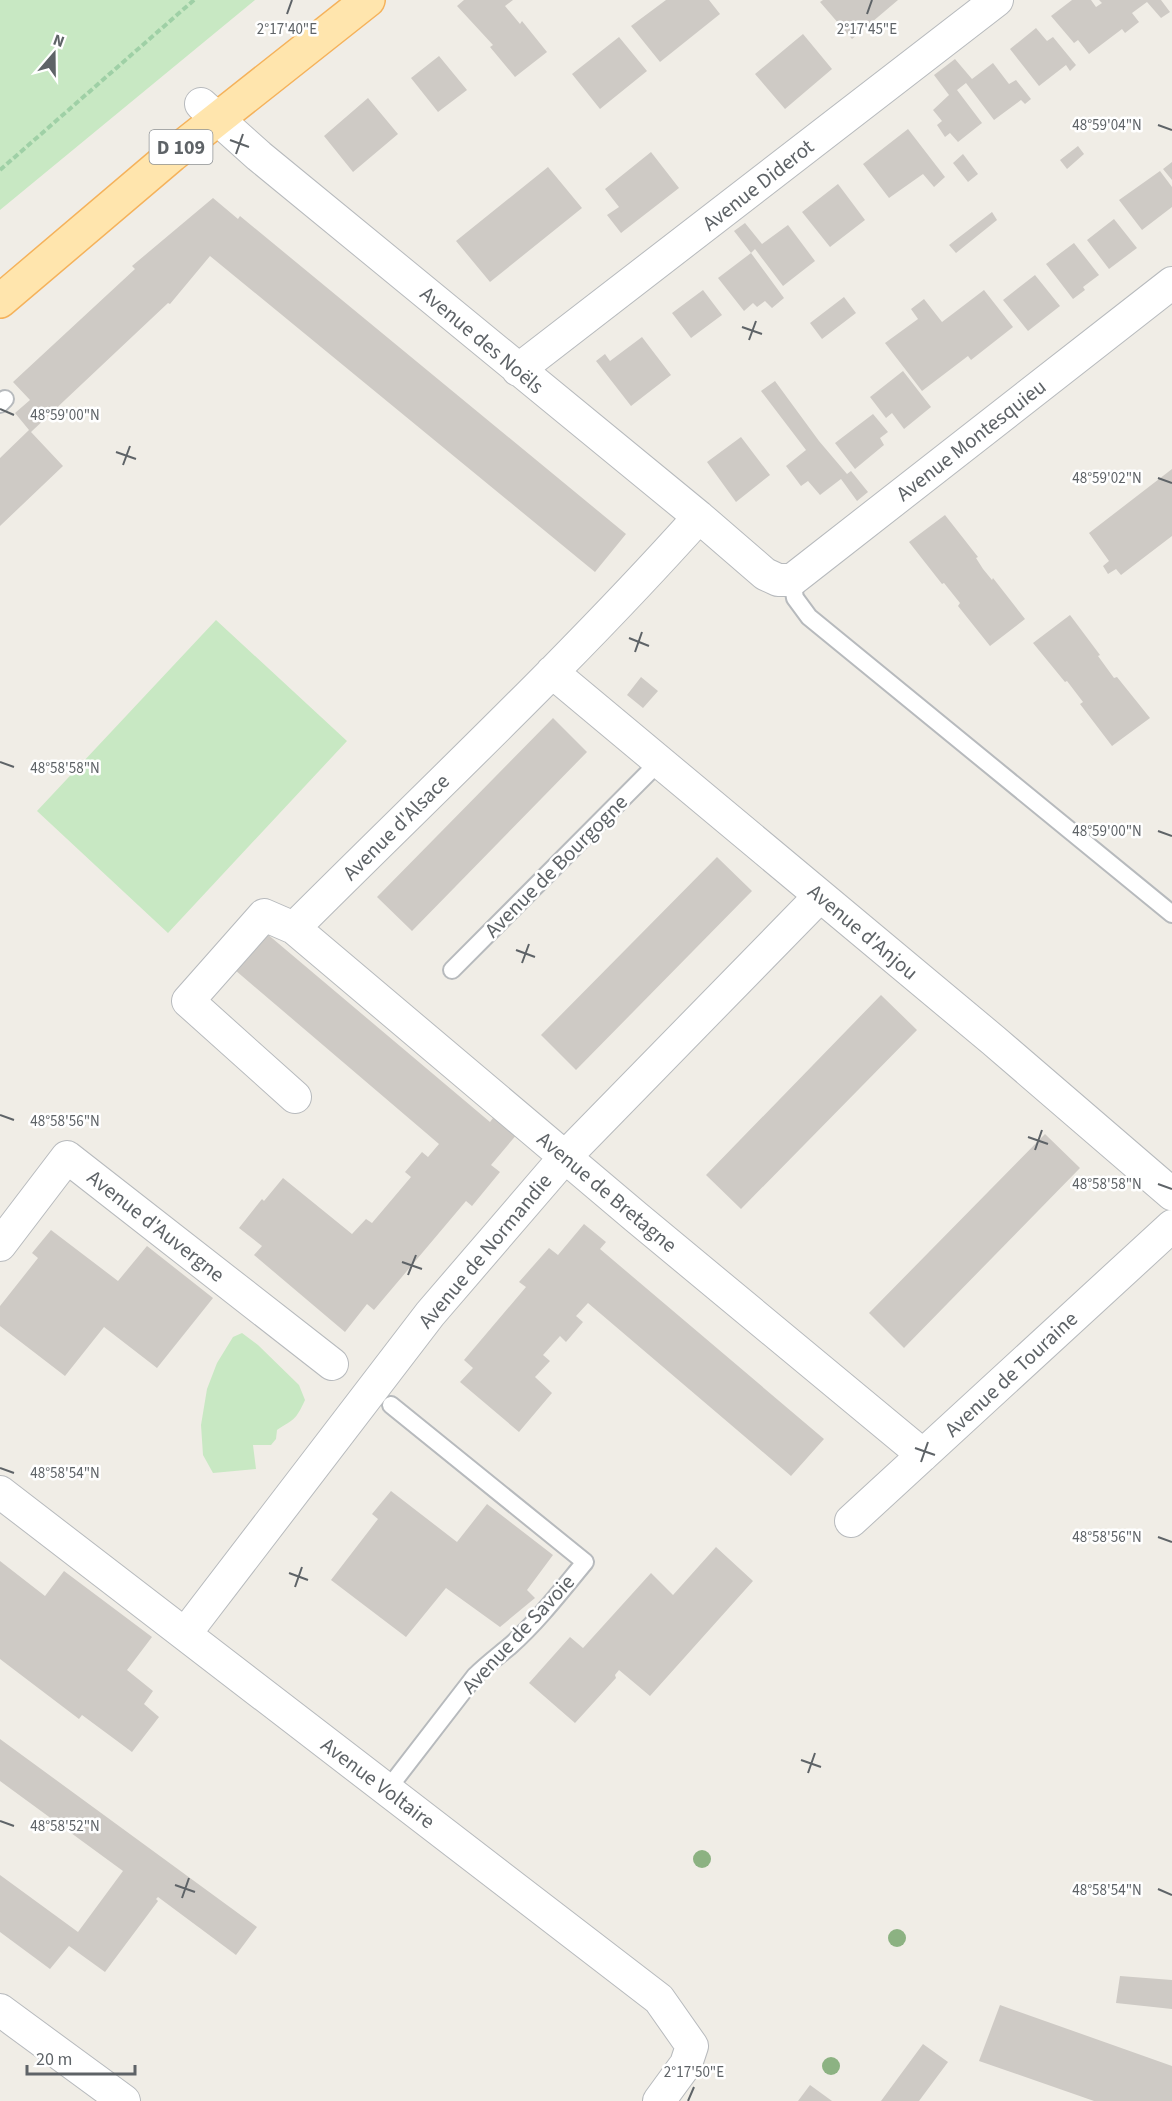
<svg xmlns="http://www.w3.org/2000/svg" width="1172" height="2101" font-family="'Source Sans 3',sans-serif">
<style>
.green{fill:#c8e8c3}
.building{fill:#cecac5}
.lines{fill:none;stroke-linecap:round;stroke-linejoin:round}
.service-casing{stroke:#b7babd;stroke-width:20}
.minor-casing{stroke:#b7babd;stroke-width:34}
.primary-casing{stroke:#f5b25b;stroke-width:36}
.path{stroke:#9fd0a6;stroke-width:4;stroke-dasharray:6 3;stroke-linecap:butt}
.service{stroke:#fff;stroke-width:16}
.minor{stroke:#fff;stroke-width:32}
.primary{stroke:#ffe5ad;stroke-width:33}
.tree{fill:#8cb282}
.ticks{fill:none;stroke:#5e6367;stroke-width:2}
.labels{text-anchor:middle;stroke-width:5;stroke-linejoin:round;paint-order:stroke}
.shield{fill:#fff;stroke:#8e9295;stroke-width:1.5}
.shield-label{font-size:20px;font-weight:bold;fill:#5e6367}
.street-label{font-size:21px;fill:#5e6367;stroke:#fff}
.ticks-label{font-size:15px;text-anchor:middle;fill:#5e6367;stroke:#fff;stroke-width:5;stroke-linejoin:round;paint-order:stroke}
</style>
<rect width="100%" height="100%" fill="#f0ede6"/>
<path class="green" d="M0 0H255L0 210Z
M216 620 347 741 168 933 37 811Z
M242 1333 258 1345 299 1385 305 1400C296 1420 294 1419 277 1430L276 1439 271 1445H253L256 1469 213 1473 203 1455 201 1425 207 1389 217 1363 233 1337Z"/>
<path class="building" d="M464 0H513L505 6 520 24 522 21 547 52 515 77 490 47 493 45 457 6Z
M666 0H709L720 14 660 62 631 26Z
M823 0H898L852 39 820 2Z
M1072 0H1091L1096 7 1102 3 1099 0H1161L1170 12 1161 18 1147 2 1132 13 1139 22 1125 33 1122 29 1089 54 1078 40 1074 43 1051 16Z
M1036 28 1047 41 1053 37 1076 65 1070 71 1066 65 1039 86 1010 49Z
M803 34 832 69 785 109 755 74Z
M619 37 647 71 600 109 572 74Z
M439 56 467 90 438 112 411 78Z
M955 59 972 79 993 63 1009 84 1016 80 1031 99 1025 104 1021 100 994 120 966 83 957 90 982 123 958 142 950 133 945 137 937 125 942 121 933 110 949 95 934 75Z
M368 98 398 134 353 172 324 136Z
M908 129 945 177 934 187 923 174 889 198 863 164Z
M1078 146 1084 154 1067 169 1060 160Z
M651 152 679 188 621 233 607 215 619 207 605 189Z
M963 154 978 174 968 182 953 163Z
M1172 162V180L1163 169Z
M548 167 582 208 490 282 456 241Z
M1160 171 1172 187V207L1142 230 1119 200Z
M838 184 865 220 830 247 802 212Z
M213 198 238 219 240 216 626 534 595 572 210 256 170 304 168 303 31 432 63 466 0 526V458L29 430 15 413 30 400 13 382 135 269 132 266Z
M992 212 997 220 956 253 949 245Z
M1114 219 1137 248 1109 269 1087 240Z
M745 223 762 244 788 225 815 261 783 286 755 249 751 253 734 231Z
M1074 243 1099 275 1083 287 1085 290 1073 299 1046 264Z
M751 253 784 298 772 308 765 301 757 307 753 303 744 311 718 278Z
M1035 275 1060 306 1028 331 1003 300Z
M703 290 722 315 691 338 672 313Z
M984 290 1013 327 971 360 968 356 922 391 885 343 918 319 911 309 924 299 942 322Z
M844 297 856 313 822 339 810 323Z
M642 337 671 375 631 406 596 361 605 354 610 361Z
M903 371 931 407 904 429 892 413 886 418 870 397Z
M775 381 819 441 847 474 851 471 868 492 857 501 841 479 820 495 808 481 801 486 786 466 806 450 761 391Z
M873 414 888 432 880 438 884 445 855 469 835 443Z
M741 437 770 475 736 502 707 462Z
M1172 469V536L1121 575 1116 569 1108 574 1103 566 1109 561 1089 533Z
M945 515 978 557 976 558 983 569 992 580 993 578 1025 619 990 646 958 606 960 603 944 583 942 584 909 542Z
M1070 615 1100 655 1098 656 1114 678 1117 677 1150 718 1112 746 1080 704 1083 702 1067 681 1065 682 1033 643Z
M641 677 658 691 643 708 627 695Z
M553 718 587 752 412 931 377 897Z
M717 857 752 891 576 1070 541 1035Z
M266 933 490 1122 496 1114 518 1133 491 1165 500 1172 472 1206 466 1201 374 1310 367 1304 345 1332 254 1255 262 1246 239 1228 262 1199 264 1201 283 1178 352 1234 366 1219 372 1223 411 1177 405 1172 422 1152 428 1157 439 1144 235 970Z
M881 995 917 1030 741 1209 706 1175Z
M1045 1134 1080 1168 904 1348 869 1313Z
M584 1224 606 1242 600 1249 824 1439 791 1476 588 1303 576 1316 583 1322 566 1342 560 1336 543 1355 550 1361 535 1377 552 1393 519 1432 460 1382 473 1368 464 1360 526 1287 519 1282 549 1248 558 1255Z
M51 1230 118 1281 147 1246 213 1298 157 1368 104 1327 65 1376 0 1326V1306L38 1258 32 1253Z
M391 1491 457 1542 487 1504 553 1555 527 1590 535 1598 500 1627 446 1588 406 1637 331 1580 378 1519 372 1514Z
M716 1547 753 1581 650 1696 619 1670 615 1675 616 1678 575 1723 529 1683 570 1637 583 1648 651 1573 673 1595Z
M0 1561 45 1596 64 1571 152 1637 127 1670 153 1691 144 1704 159 1717 132 1752 82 1715 79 1719 0 1659Z
M0 1739 257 1927 236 1955 158 1897 156 1899 158 1901 105 1972 69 1946 50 1969 0 1932V1875L78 1932 123 1871 0 1781Z
M1120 1976 1172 1980V2009L1116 2003Z
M1000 2005 1172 2066V2101H1094L979 2061Z
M923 2044 948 2062 919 2101H881Z
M810 2085 832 2101H798Z"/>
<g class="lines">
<defs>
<path id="service" d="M0 404 5 399
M792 580 795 598 809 617 1172 914
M452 970 660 761
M387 1790 475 1676C486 1665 498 1656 510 1646 538 1621 561 1591 585 1562L391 1405"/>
<path id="minor" d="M201 104 259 156 699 517 765 574 778 580H792L1172 283
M518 370 997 0
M552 672 993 1040 1172 1194
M294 928 636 1217 923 1455
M295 1097 188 1001 264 915 294 928C430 792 571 660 699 517
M0 1245 67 1157 332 1364
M0 1492 659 1999 692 2046 686 2064 659 2101
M851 1521 1172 1226
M185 1634 430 1314 565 1157 819 897
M0 2010 124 2101"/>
<path id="primary" d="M0 301 172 155 368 0"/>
</defs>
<use href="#service" class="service-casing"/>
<use href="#minor" class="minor-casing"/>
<use href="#primary" class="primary-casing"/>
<path class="path" d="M0 170 194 0"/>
<use href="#service" class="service"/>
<use href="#minor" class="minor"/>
<use href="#primary" class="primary"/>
</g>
<g class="tree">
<circle cx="702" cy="1859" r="9"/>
<circle cx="897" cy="1938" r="9"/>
<circle cx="831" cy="2066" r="9"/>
</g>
<path class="ticks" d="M287 14 292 0M867 14 872 0M1158 125 1172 130M230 140 249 147M236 154 243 134M742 327 762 334M749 340 756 321M0 409 14 415M116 452 136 459M123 465 130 446M1158 478 1172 483M629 638 649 646M635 652 642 632M0 762 14 767M1158 831 1172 836M516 950 535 957M522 963 529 944M0 1115 14 1120M1028 1137 1048 1144M1035 1150 1042 1130M1158 1184 1172 1189M402 1262 422 1269M408 1275 416 1255M915 1448 935 1455M921 1462 928 1442M0 1468 14 1473M1158 1537 1172 1542M289 1573 308 1580M295 1587 302 1567M801 1760 821 1767M808 1773 815 1753M0 1821 14 1826M175 1885 195 1892M1158 1889 1172 1895M182 1898 189 1878M688 2101 694 2087"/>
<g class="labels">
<rect class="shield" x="149.5" y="130" width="63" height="34" rx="4.5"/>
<g class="shield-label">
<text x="181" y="154">D 109</text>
</g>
<g class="street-label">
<text transform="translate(758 185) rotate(-38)" y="7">Avenue Diderot</text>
<text transform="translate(482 340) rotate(40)" y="7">Avenue des Noëls</text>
<text transform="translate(971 440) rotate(-38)" y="7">Avenue Montesquieu</text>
<text transform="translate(396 827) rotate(-45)" y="7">Avenue d'Alsace</text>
<text transform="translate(556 866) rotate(-45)" y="7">Avenue de Bourgogne</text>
<text transform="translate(863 932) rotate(40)" y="7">Avenue d'Anjou</text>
<text transform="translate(607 1192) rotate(40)" y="7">Avenue de Bretagne</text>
<text transform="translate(156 1226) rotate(38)" y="7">Avenue d'Auvergne</text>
<text transform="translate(485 1251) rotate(-50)" y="7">Avenue de Normandie</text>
<text transform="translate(1011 1374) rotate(-43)" y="7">Avenue de Touraine</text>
<text transform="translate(518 1634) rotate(-47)" y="7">Avenue de Savoie</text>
<text transform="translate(378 1783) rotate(37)" y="7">Avenue Voltaire</text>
</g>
</g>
<g class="ticks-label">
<text x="867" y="34">2°17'45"E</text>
<text x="287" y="34">2°17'40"E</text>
<text x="1107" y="130">48°59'04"N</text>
<text x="65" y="420">48°59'00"N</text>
<text x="1107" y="483">48°59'02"N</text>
<text x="65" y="773">48°58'58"N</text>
<text x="1107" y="836">48°59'00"N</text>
<text x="65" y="1126">48°58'56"N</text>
<text x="1107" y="1189">48°58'58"N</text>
<text x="65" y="1478">48°58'54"N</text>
<text x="1107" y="1542">48°58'56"N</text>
<text x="65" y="1831">48°58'52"N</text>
<text x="1107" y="1895">48°58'54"N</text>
<text x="694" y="2077">2°17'50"E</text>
</g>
<g transform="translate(54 54) rotate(20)" stroke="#ffffff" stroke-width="4.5" paint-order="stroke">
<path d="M0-4.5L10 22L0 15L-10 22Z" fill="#5e6367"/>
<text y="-9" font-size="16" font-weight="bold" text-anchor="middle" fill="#5e6367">N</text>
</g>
<path d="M27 2065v9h108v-9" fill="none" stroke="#5e6367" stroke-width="3"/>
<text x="36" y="2065" font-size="18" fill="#5e6367" stroke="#ffffff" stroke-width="4.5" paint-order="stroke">20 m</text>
</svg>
